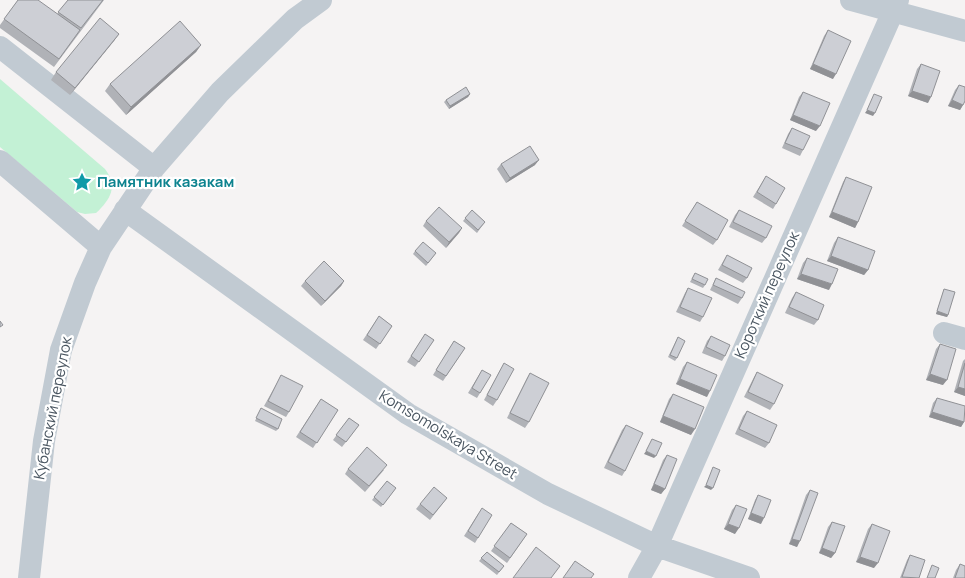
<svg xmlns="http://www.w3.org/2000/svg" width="965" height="578" font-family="Manrope,sans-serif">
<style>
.green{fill:#c3f1d5}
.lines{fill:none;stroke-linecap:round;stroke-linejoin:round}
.minor{stroke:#c1cad2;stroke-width:22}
.wall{fill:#b0b2b7}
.shaded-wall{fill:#909195}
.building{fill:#cdcfd5;stroke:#909195}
.labels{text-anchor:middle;stroke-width:4.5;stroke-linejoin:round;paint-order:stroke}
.culture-label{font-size:15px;font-weight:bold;fill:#0d838f;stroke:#fff;text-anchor:start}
.street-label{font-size:15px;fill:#4a5661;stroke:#fff}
</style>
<rect width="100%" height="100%" fill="#f5f3f3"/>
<path class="green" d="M0 79 105 169C118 186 111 199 96 213L85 214 77 212 0 147Z"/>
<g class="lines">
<path class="minor" d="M851 0 965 31
M0 47 154 168
M0 161 101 247
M125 210 408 414 548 494 657 546 749 578
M944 333 965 339
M29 578 44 441 61 350 85 283 101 247 154 168 220 92 295 19 321 0
M639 578 657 546 898 0"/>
</g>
<path class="wall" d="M18 0 57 14 68 0H104L54 67 0 28V25Z
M828 30 833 79 810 69 824 36Z
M119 34 70 95 51 80 56 72Z
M201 45 196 52 126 115 105 91 110 84Z
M921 64 928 103 908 96 917 69Z
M959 85 963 105 960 110 948 106 955 90Z
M803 92 816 131 790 120 799 97Z
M470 94 468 97 449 109 444 102 446 100Z
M792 128 803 150 800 156 782 148 788 134Z
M501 164 535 165 506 183 497 169Z
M766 176 776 204 773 209 753 197Z
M846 177 858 222 855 228 829 217 843 182Z
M697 202 717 240 713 245 682 226Z
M472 210 485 222 477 233 463 221Z
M739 210 766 238 762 243 729 227 735 215Z
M426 221 462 228 446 248 423 226Z
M838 237 868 270 864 275 827 261 834 243Z
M415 251 436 253 426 266 413 254Z
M727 255 747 278 743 283 718 270Z
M807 258 829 290 797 279 803 263Z
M695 273 705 285 703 288 690 282Z
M716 278 742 298 738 304 710 290Z
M305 281H344L341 286 321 306 301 286Z
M688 288 703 317 700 322 676 312 685 293Z
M944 289 948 315 947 317 936 314 943 292Z
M796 292 818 320 814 325 785 313 792 298Z
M379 316 392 326 376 349 363 340Z
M425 334 434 340 415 367 407 362Z
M711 336 725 356 722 361 702 353 707 341Z
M678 337 677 358 675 361 668 357Z
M454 341 465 348 443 381 433 375Z
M940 344 943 385 926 380 936 349Z
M965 359V396L954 392 963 361Z
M687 362 707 397 676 384 683 367Z
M504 363 497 400 493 406 484 400Z
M482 370 480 393 477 398 468 393Z
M757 372 774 404 770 410 744 397 754 377Z
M530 373 529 422 525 428 507 418 527 378Z
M281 375 289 412 286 417 264 406 278 381Z
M673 394 691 435 660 422 669 399Z
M937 398 964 422 961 427 929 417 933 403Z
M321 399 338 410 313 448 296 437Z
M261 408 278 429 276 431 255 421Z
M747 411 769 443 765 448 735 434 743 416Z
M349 418 359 425 342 447 333 440Z
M626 425 625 471 622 476 604 468 622 430Z
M667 455 665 489 661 494 651 490 663 460Z
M348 469 384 470 365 492 345 474Z
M387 481 396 488 381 507 372 500Z
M810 490 797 547 789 544 806 495Z
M758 495 761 524 748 519 755 500Z
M447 498 430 520 416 509 420 504Z
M736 505 735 534 724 529 732 510Z
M478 514V538L475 543 464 536Z
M832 522 835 553 831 558 819 553 828 527Z
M511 523 527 534 507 563 491 551Z
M872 524 874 568 856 562 868 529Z
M487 552 504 566 497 575 479 561Z
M910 555 919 578H900L907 560Z
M960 564 965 578H953L956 570Z"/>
<path class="shaded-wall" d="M119 34 114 41 70 95 75 88Z
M201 45 196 52 126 115 131 107Z
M813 64 836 74 833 79 810 69Z
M912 91 931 97 928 103 908 96Z
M470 94 468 97 449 109 450 106Z
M952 100 963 105 960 110 948 106Z
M867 110 875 113 873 116 865 113Z
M793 115 820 126 816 131 790 120Z
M539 160 535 165 506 183 510 178Z
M832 212 858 222 855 228 829 217Z
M462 228 459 233 446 248 449 242Z
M831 256 868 270 864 275 827 261Z
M801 274 832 284 829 290 797 279Z
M344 281 341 286 321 306 325 301Z
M937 311 948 315 947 317 936 314Z
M930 374 947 380 943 385 926 380Z
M680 379 710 391 707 397 676 384Z
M958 387 965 389V396L954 392Z
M932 412 964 422 961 427 929 417Z
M663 416 695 429 691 435 660 422Z
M646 451 656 456 654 458 644 454Z
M654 484 665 489 661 494 651 490Z
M706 485 713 488 711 490 704 487Z
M751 513 764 518 761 524 748 519Z
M728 524 739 528 735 534 724 529Z
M792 539 800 541 797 547 789 544Z
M822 548 835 553 831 558 819 553Z
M860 557 878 563 874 568 856 562Z"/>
<path class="building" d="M18 0H38L80 30 59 59 4 19Z
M68 0H103L81 28 58 12Z
M100 18 119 34 75 88 56 72Z
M180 21 201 45 131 107 110 84Z
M828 30 851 41 836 74 813 64Z
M921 64 940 71 931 97 912 91Z
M959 85 965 87V101L963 105 952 100Z
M466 87 470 94 450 106 446 100Z
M803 92 830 103 820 126 793 115Z
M874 94 882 97 875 113 867 110Z
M792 128 810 136 803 150 785 143Z
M530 146 539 160 510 178 501 164Z
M766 176 785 188 776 204 757 192Z
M846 177 872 187 858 222 832 212Z
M697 202 728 220 717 240 685 221Z
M439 207 462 228 449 242 426 221Z
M472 210 485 222 478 230 465 218Z
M739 210 772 226 766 238 733 222Z
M838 237 875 251 868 270 831 256Z
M423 242 436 253 428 263 415 251Z
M727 255 752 268 747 278 722 265Z
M807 258 838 269 832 284 801 274Z
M324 261 344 281 325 301 305 281Z
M695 273 708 279 705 285 692 279Z
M716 278 745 292 742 298 713 285Z
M688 288 712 298 703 317 680 307Z
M944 289 955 292 948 315 937 311Z
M796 292 824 305 818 320 789 307Z
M379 316 392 326 380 344 367 335Z
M0 321 3 325 0 327Z
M425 334 434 340 419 362 411 356Z
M711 336 730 345 725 356 706 347Z
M678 337 685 341 677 358 670 355Z
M454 341 465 348 446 376 436 370Z
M940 344 956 349 947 380 930 374Z
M687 362 717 375 710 391 680 379Z
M504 363 514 369 497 400 487 395Z
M965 363V389L958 387Z
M482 370 491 375 480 393 472 388Z
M757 372 783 385 774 404 748 392Z
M530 373 549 383 529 422 510 413Z
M281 375 303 386 289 412 268 401Z
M673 394 704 407 695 429 663 416Z
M937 398 965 406 964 422 932 412Z
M321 399 338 410 317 443 300 432Z
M261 408 282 419 278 429 256 418Z
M747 411 777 425 769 443 739 429Z
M349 418 359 425 346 442 336 435Z
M626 425 643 433 625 471 608 462Z
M652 439 662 443 656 456 646 451Z
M367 447 387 465 369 486 348 469Z
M667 455 677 459 665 489 654 484Z
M713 467 720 470 713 488 706 485Z
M387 481 396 488 383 505 374 497Z
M434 487 447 498 433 515 420 504Z
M810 490 818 493 800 541 792 539Z
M758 495 771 500 764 518 751 513Z
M736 505 747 509 739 528 728 524Z
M482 508 492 515 478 538 468 531Z
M832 522 845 526 835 553 822 548Z
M511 523 527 534 510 558 494 546Z
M872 524 890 531 878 563 860 557Z
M536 547 560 566 551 578H513Z
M487 552 504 566 499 572 481 558Z
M910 555 925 560 919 578 902 577Z
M575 561 594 574 591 578H563Z
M960 564 965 566V578H955Z
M932 565 939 568 935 578H927Z"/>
<defs>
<symbol id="sight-bare" viewBox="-9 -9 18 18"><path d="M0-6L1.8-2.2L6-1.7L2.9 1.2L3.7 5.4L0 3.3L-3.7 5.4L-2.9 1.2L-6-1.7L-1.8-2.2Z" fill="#0f9aa8" stroke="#fff" stroke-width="2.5" paint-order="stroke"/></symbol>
</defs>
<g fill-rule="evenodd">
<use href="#sight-bare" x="68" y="168" width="28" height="28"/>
</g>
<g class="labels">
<g class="culture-label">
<text x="97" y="187">Памятник казакам</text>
</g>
<g class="street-label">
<text transform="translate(767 295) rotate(-66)" y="5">Короткий переулок</text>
<text transform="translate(53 408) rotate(-79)" y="5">Кубанский переулок</text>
<text transform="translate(448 435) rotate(31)" y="5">Komsomolskaya Street</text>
</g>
</g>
</svg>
